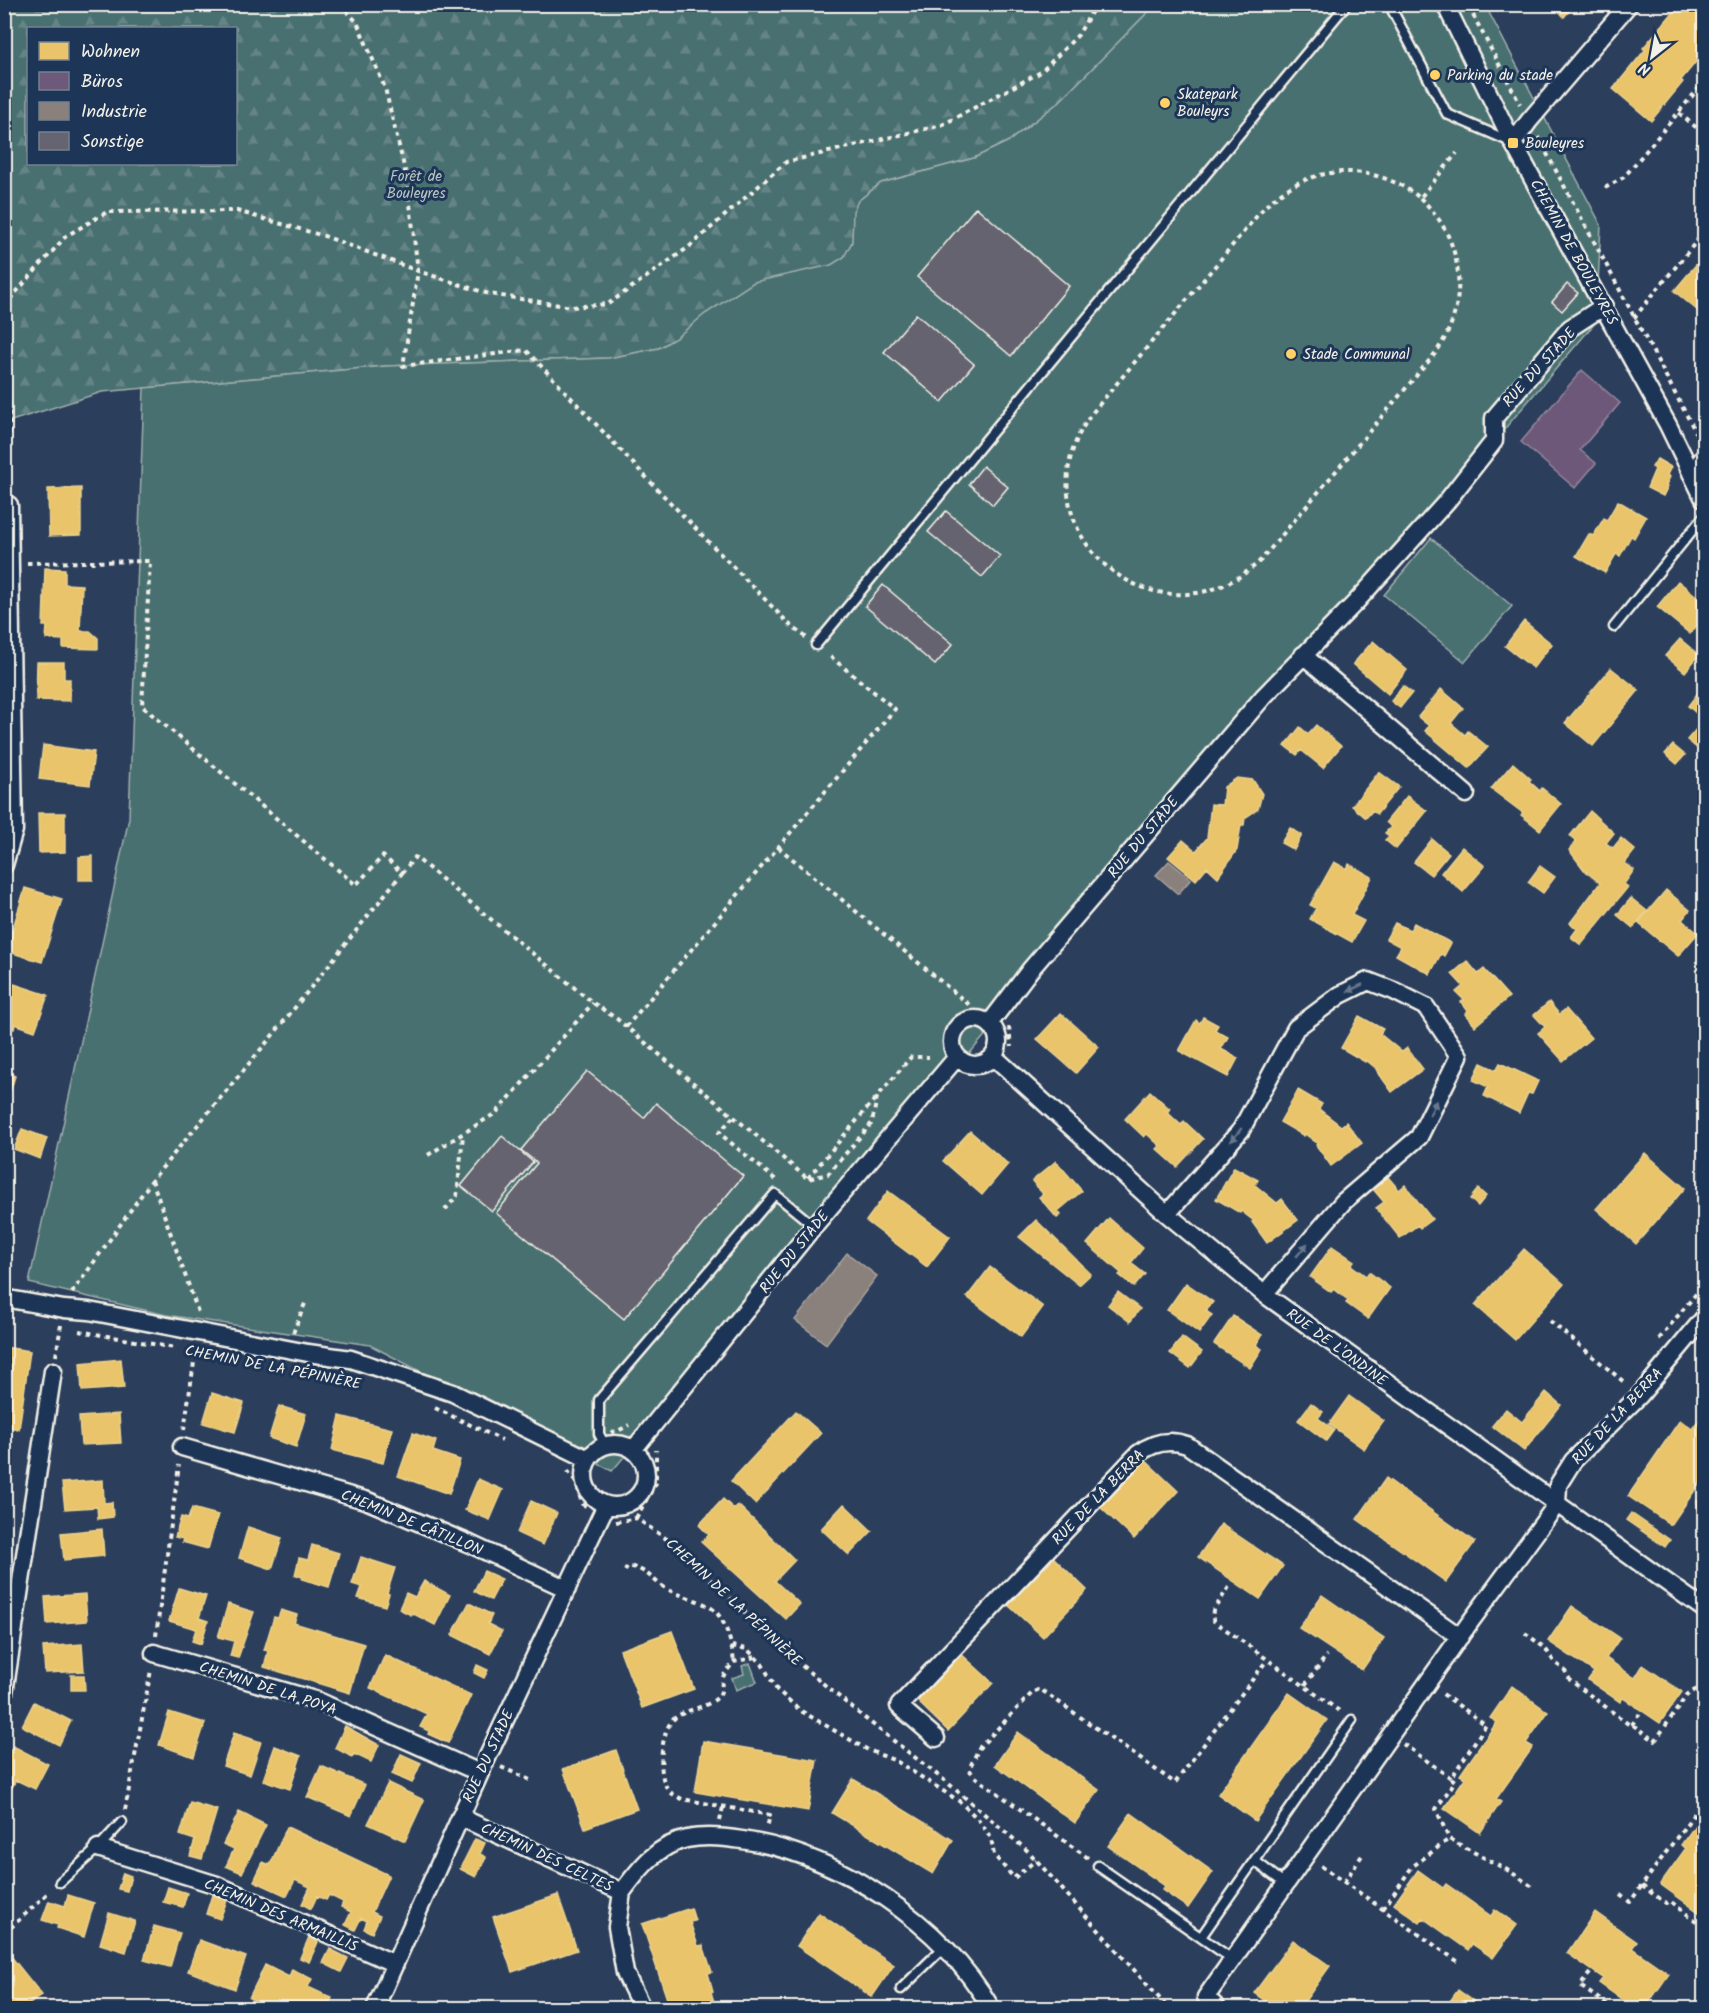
<svg xmlns="http://www.w3.org/2000/svg" width="1709" height="2013" font-family="Kalam,sans-serif">
<style>
.forest{fill:url(#forest-firs);stroke:#9fb0ac;stroke-width:1.5;fill-rule:evenodd}
.park{fill:#4a6f71;stroke:#9fb0ac;stroke-width:1.5}
.homes{fill:#e9c46a;stroke:#ecd290;stroke-width:1.5}
.offices{fill:#6d597a;stroke:#96879b;stroke-width:1.5}
.industry{fill:#8a817c;stroke:#aaa39c;stroke-width:1.5}
.building{fill:#656470;stroke:#f4f1e8;stroke-width:1.5}
.lines{fill:none;stroke-linecap:round;stroke-linejoin:round}
.lane-casing{stroke:#f4f1e8;stroke-width:13}
.street-casing{stroke:#f4f1e8;stroke-width:21}
.path{stroke:#f4f1e8;stroke-width:4;stroke-dasharray:4.5 4.5;stroke-linecap:butt}
.lane{stroke:#1d3557;stroke-width:8}
.street{stroke:#1d3557;stroke-width:16}
.oneway{fill:#68778a}
.poi-dot{fill:#ffd166;stroke:#1d3557;stroke-width:2}
.labels{text-anchor:middle;stroke-width:6;stroke-linejoin:round;paint-order:stroke}
.poi-label{font-size:15px;fill:#f4f1e8;stroke:#1d3557;text-anchor:start}
.park-label{font-size:15px;fill:#b8c4be;stroke:#1d3557}
.street-label{font-size:15px;fill:#f4f1e8;stroke:#1d3557}
</style>
<defs>
<pattern id="forest-firs" width="22" height="20" patternUnits="userSpaceOnUse" patternTransform="scale(1.5)"><rect width="22" height="20" fill="#4a6f71"/><path d="M5 1l3.5 6h-7zM16 11l3.5 6h-7z" fill="#658485"/></pattern>
</defs>
<rect width="100%" height="100%" fill="#2b3e5c"/>
<filter id="ink" filterUnits="userSpaceOnUse"><feTurbulence type="fractalNoise" baseFrequency=".0167" numOctaves="2"/><feDisplacementMap in="SourceGraphic" scale="12" xChannelSelector="R" yChannelSelector="G"/><feConvolveMatrix kernelMatrix="1 2 1 2 8 2 1 2 1" color-interpolation-filters="sRGB"/></filter>
<g filter="url(#ink)">
<path class="forest" d="M4 5H1155L1059 102 1009 141 974 158 881 183 858 201 852 242 844 257 831 266 754 283 705 314 676 338 659 348 609 358 386 366 102 392 5 423ZM28 28H236V164H28Z"/>
<path class="park" d="M1155 5H1485L1601 225 1596 322 612 1471 370 1345 166 1315 29 1283 129 818 144 388 386 366 609 358 659 348 676 338 705 314 754 282 831 265 844 257 852 242 853 211 858 201 881 183 974 158 1009 141 1059 102Z
M1431 538 1512 606 1465 662 1384 595Z
M750 1663 757 1682 736 1690 732 1678 744 1674 742 1666Z"/>
<path class="homes" d="M1553 4H1575L1564 17Z
M1676 4H1704V52L1681 80 1683 82 1651 121 1613 89 1645 50 1643 48 1675 10 1673 9Z
M1704 255V316L1674 291Z
M1657 459 1671 467 1667 475 1670 477 1666 485 1668 486 1663 496 1647 488 1655 469 1652 467Z
M81 488V535L49 536 48 489Z
M1618 501 1646 517 1634 538 1631 536 1620 556 1616 554 1605 573 1576 556 1589 534 1593 536 1604 518 1607 520Z
M45 568 65 569V584L82 585 80 631H90L98 638V649L63 648V640L46 639 47 626H43Z
M1678 581 1704 602V617L1690 634 1657 607Z
M1524 621 1552 644 1533 668 1505 646Z
M1680 639 1699 655 1685 672 1665 656Z
M1373 641 1407 670 1388 694 1353 664Z
M37 662H64V679H70V701L36 700Z
M1611 668 1639 690 1593 746 1565 723Z
M1704 685V754L1687 740 1704 720 1688 706Z
M1403 686 1412 693 1400 708 1391 701Z
M1441 689 1463 708 1451 723 1465 735 1468 731 1488 747 1469 768 1425 731 1429 726 1418 717Z
M1316 725 1341 746 1323 768 1301 750 1297 755 1285 746 1300 727 1308 734Z
M43 745 94 752 90 785 39 779Z
M1673 745 1685 755 1677 764 1665 754Z
M1513 763 1531 779 1529 781 1540 791 1542 788 1561 804 1540 830 1521 815 1523 813 1491 789Z
M1379 772 1399 787 1377 814 1372 811 1366 818 1352 806Z
M1237 778 1253 780 1262 794 1258 809 1245 818 1244 825H1241L1237 850 1218 877 1207 867 1196 880 1168 857 1183 840 1196 851 1207 838 1211 804 1222 805 1224 787Z
M1407 796 1427 811 1396 849 1385 840 1389 836 1385 833 1391 827 1386 822Z
M1590 811 1614 833 1606 843 1613 848 1621 838 1635 850 1625 863 1634 870 1624 884 1628 887 1581 945 1571 937 1577 929 1570 923 1600 883 1585 871 1569 850 1576 841 1570 836Z
M38 813H65V852L39 853Z
M1290 828 1302 835 1294 850 1281 843Z
M1432 839 1449 853 1431 875 1414 862Z
M1462 847 1485 866 1463 892 1441 873Z
M93 856V880H79V857Z
M1334 862 1347 869 1349 864 1372 877 1352 915 1364 921 1352 942 1310 919 1316 908 1310 905Z
M1540 866 1555 877 1543 893 1528 882Z
M25 888 62 899 42 962 6 951Z
M1666 890 1690 910 1682 920 1698 933 1678 956 1638 923Z
M1631 898 1647 911 1633 928 1617 915Z
M1395 923 1410 930 1414 923 1451 943 1444 956 1441 954 1430 974 1396 955 1401 947 1386 939Z
M1467 961 1478 974 1484 969 1509 997 1475 1026 1465 1014 1468 1011 1461 1002 1464 1000 1456 992 1463 986 1452 974Z
M14 984 48 995 35 1031 15 1024 14 1029 4 1026V1001L8 1002Z
M1549 1002 1559 1014 1566 1009 1591 1038 1563 1061 1538 1033 1545 1027 1534 1015Z
M1061 1013 1099 1047 1076 1073 1037 1039Z
M1359 1016 1383 1029 1380 1034 1402 1052 1407 1048 1423 1069 1392 1092 1377 1071 1378 1070 1366 1060 1365 1062 1341 1048Z
M1203 1017 1218 1025 1215 1030 1228 1037 1221 1049 1238 1058 1228 1077 1179 1051 1196 1020 1200 1023Z
M1481 1063 1496 1070 1500 1063 1538 1081 1532 1094 1528 1093 1519 1113 1484 1096 1488 1087 1473 1080Z
M4 1072 15 1076 5 1108H4Z
M1298 1090 1322 1104 1319 1109 1341 1126 1346 1122 1362 1143 1331 1166 1316 1145 1318 1144 1305 1134 1304 1136 1280 1122Z
M1150 1091 1170 1109 1167 1112 1181 1125 1184 1121 1203 1139 1177 1167 1157 1149 1160 1146 1147 1134 1144 1137 1125 1119Z
M22 1129 47 1138 40 1159 14 1149Z
M970 1131 1008 1164 982 1195 943 1161Z
M1645 1153 1685 1188 1636 1244 1596 1209Z
M1056 1161 1082 1191 1058 1211 1061 1215 1057 1218 1039 1197 1043 1194 1032 1181Z
M1234 1167 1258 1180 1255 1185 1277 1203 1282 1199 1298 1220 1267 1243 1252 1222 1254 1221 1241 1211 1240 1213 1216 1199Z
M1388 1177 1399 1190 1405 1185 1432 1219 1420 1228 1418 1225 1400 1238 1376 1208 1384 1202 1373 1189Z
M1478 1189 1486 1196 1478 1206 1470 1199Z
M888 1191 950 1237 927 1267 866 1221Z
M1109 1218 1143 1248 1131 1263 1145 1274 1134 1287 1119 1275 1121 1273 1087 1244Z
M1036 1220 1091 1274 1079 1285 1019 1237Z
M1332 1246 1354 1261 1351 1265 1366 1276 1369 1272 1390 1288 1368 1319 1346 1303 1348 1300 1334 1289 1331 1292 1310 1277Z
M1524 1249 1564 1284 1515 1340 1475 1305Z
M990 1267 1043 1307 1021 1337 967 1297Z
M1186 1283 1213 1302 1206 1311 1212 1315 1199 1333 1167 1310Z
M1118 1292 1140 1309 1130 1322 1108 1305Z
M1233 1316 1262 1335 1256 1345 1262 1349 1250 1368 1214 1344Z
M1182 1337 1202 1352 1190 1368 1170 1353Z
M4 1347 30 1351 19 1429 4 1426Z
M121 1359 124 1388 82 1391 80 1363Z
M1546 1392 1561 1405 1524 1451 1492 1426 1506 1409 1522 1422Z
M212 1393 244 1403 235 1432 203 1423Z
M1349 1396 1384 1421 1364 1449 1329 1424Z
M1311 1403 1323 1412 1318 1418 1334 1430 1326 1441 1298 1420Z
M279 1406 306 1414 296 1447 269 1438Z
M796 1411 821 1433 755 1504 731 1481Z
M119 1414 121 1443 81 1445 79 1417Z
M340 1416 392 1429 383 1463 332 1450Z
M1680 1420 1692 1429 1697 1422 1704 1427V1477L1671 1525 1628 1496Z
M413 1433 436 1441 433 1451 460 1460 449 1494 398 1476Z
M1144 1459 1178 1491 1134 1539 1099 1506Z
M1386 1478 1475 1542 1446 1582 1357 1519Z
M478 1479 503 1490 490 1520 465 1510Z
M103 1480 104 1503 112 1502 113 1517 98 1519 97 1507 65 1509 62 1483Z
M723 1499 734 1509 738 1505 795 1560 775 1581 800 1604 786 1619 701 1542 709 1535 699 1525Z
M1704 1499V1549L1697 1501Z
M531 1501 557 1513 543 1545 517 1533Z
M844 1504 872 1531 849 1555 821 1529Z
M192 1508 218 1515 208 1549 182 1542 183 1539 175 1537 181 1517 188 1519Z
M1631 1513 1670 1540 1665 1547 1626 1520Z
M1221 1524 1283 1566 1260 1599 1198 1557Z
M248 1527 282 1538 272 1569 239 1558Z
M102 1529 104 1556 64 1560 61 1533Z
M312 1545 339 1553 329 1587 302 1579 303 1577 295 1575 299 1558 308 1560Z
M361 1557 395 1568 387 1593 389 1594 385 1606 358 1598 362 1587 352 1584Z
M1053 1557 1087 1590 1043 1637 1008 1605Z
M484 1571 502 1579 491 1600 474 1591Z
M424 1581 450 1595 435 1625 412 1613 411 1615 399 1609 406 1593 415 1597Z
M179 1588 206 1596 199 1618 208 1621 201 1644 192 1641 196 1629 169 1621Z
M85 1594 87 1621 47 1624 45 1597Z
M1322 1595 1384 1638 1362 1670 1299 1628Z
M469 1603 492 1615 488 1624 502 1631 490 1654 452 1635Z
M228 1604 254 1612 238 1658 230 1656 234 1641 218 1637Z
M1572 1606 1620 1638 1606 1658 1635 1678 1643 1665 1682 1692 1660 1723 1623 1698 1620 1702 1588 1680 1594 1672 1548 1641Z
M281 1610 297 1615 294 1623 364 1644 350 1693 264 1667 268 1651 264 1650 274 1617 278 1618Z
M672 1631 694 1689 642 1708 620 1650Z
M82 1644 84 1671 45 1673 43 1647Z
M958 1651 993 1683 948 1731 914 1698Z
M385 1655 471 1695 448 1743 428 1734 429 1731 420 1727 427 1714 370 1688Z
M477 1665 488 1670 484 1678 474 1673Z
M71 1675H84L85 1690H71Z
M1512 1686 1548 1712 1526 1743 1533 1747 1496 1799 1501 1802 1480 1833 1444 1808 1465 1778 1460 1775 1497 1722 1490 1718Z
M1289 1693 1327 1720 1255 1821 1218 1794Z
M34 1702 71 1721 59 1745 22 1726Z
M169 1712 205 1723 194 1757 159 1745Z
M345 1726 379 1745 371 1762 354 1754 352 1757 335 1748Z
M1018 1732 1099 1790 1075 1823 995 1765Z
M234 1733 261 1742 250 1775 223 1766Z
M703 1741 817 1760 808 1811 695 1792Z
M13 1746 48 1764 35 1789 16 1780 9 1793 4 1791V1764Z
M275 1746 301 1756 290 1789 263 1780Z
M616 1750 637 1809 585 1828 563 1769Z
M401 1754 421 1763 412 1783 392 1774Z
M321 1766 365 1785 351 1816 307 1797Z
M853 1779 953 1840 933 1874 832 1813Z
M388 1783 424 1800 405 1841 368 1824Z
M190 1802 217 1810 202 1859 190 1856 195 1840 180 1835Z
M239 1812 266 1825 242 1873 226 1866 234 1849 223 1844Z
M1131 1813 1213 1872 1188 1908 1162 1890 1165 1886 1108 1846Z
M1704 1813V1907L1700 1913 1660 1884 1686 1848 1681 1845Z
M287 1827 389 1875 372 1912 380 1916 372 1933 364 1929 367 1921 361 1918 355 1930 345 1925 351 1912 341 1907 343 1902 329 1895 326 1900 317 1896 311 1909 302 1904 310 1887 295 1880 287 1896 254 1881 263 1862 270 1865Z
M475 1839 485 1843 480 1854 486 1857 476 1877 460 1869Z
M1418 1870 1443 1888 1446 1884 1491 1916 1495 1909 1517 1925 1493 1958 1472 1944 1468 1950 1423 1918 1420 1923 1394 1904Z
M123 1873 131 1876 127 1891 118 1889Z
M168 1887 187 1893 183 1907 163 1902Z
M68 1895 94 1903 84 1937 57 1928 58 1925 42 1920 49 1901 65 1906Z
M212 1895 227 1900 220 1919 206 1914Z
M558 1895 577 1950 512 1972 493 1917Z
M691 1908 695 1921 690 1922 698 1946 703 1945 712 1972 708 1973 713 1991 711 1992 714 2002 718 2001 721 2008H670L642 1924Z
M1595 1912 1637 1942 1632 1948 1669 1974 1645 2008H1634L1599 1983 1603 1978 1567 1953Z
M109 1913 135 1921 126 1952 100 1944Z
M819 1913 894 1965 872 1997 797 1946Z
M154 1926 180 1933 170 1967 144 1960Z
M309 1937 318 1942 309 1962 300 1958Z
M199 1940 246 1957 235 1989 188 1971Z
M1293 1940 1330 1966 1300 2008H1275L1254 1993Z
M330 1949 348 1958 341 1972 323 1963Z
M4 1950H6L42 1995 24 2008H4Z
M265 1965 289 1977 292 1969 312 1979 308 1987 332 1998 327 2008H271L249 1998Z
M1458 1990 1483 2008H1445Z"/>
<path class="offices" d="M1582 370 1620 403 1580 450 1596 463 1575 488 1521 442Z"/>
<path class="industry" d="M1169 861 1191 879 1178 894 1156 875Z
M847 1253 877 1276 826 1344 795 1320Z"/>
<path class="building" d="M976 207 1069 286 1011 356 917 277Z
M1567 284 1578 293 1562 311 1552 302Z
M916 314 974 364 942 402 884 352Z
M983 466 1008 487 993 505 969 484Z
M946 511 1000 556 982 577 928 532Z
M883 585 953 644 935 665 865 606Z
M587 1071 644 1118 656 1103 743 1176 624 1319 496 1213 537 1163 521 1150Z
M502 1136 533 1162 492 1211 461 1186Z"/>
<g class="lines">
<defs>
<path id="lane" d="M1389 4 1447 114 1509 141
M1614 627 1704 516
M816 645 1347 4
M605 1445 599 1434V1400L775 1194 814 1226
M1255 1861 1285 1884
M1098 1866 1232 1959
M60 1882 98 1848 122 1822
M1201 1937 1352 1720
M901 1989 944 1947"/>
<path id="street" d="M1445 4 1513 143 1668 425 1704 499
M1513 143 1529 121 1629 4
M1691 473 1704 457
M1303 655 1466 794
M4 865 14 830 9 505
M952 1042a23 23 0 1 1 46 0a23 23 0 1 1-46 0Z
M989 1024 1030 970 1264 696 1356 602 1447 501 1494 441V418L1570 328 1604 306
M993 1056 1167 1214 1264 1294 1704 1609
M1167 1214 1241 1130 1296 1028 1340 995 1368 981 1394 991 1426 1007 1459 1056 1419 1137 1343 1202 1264 1294
M4 1298 64 1309 89 1311 308 1353 351 1359 453 1393 588 1459
M584 1475a31 31 0 1 1 62 0a31 31 0 1 1-62 0Z
M182 1447 368 1501 470 1544 567 1589
M633 1450 814 1226 957 1057
M154 1653 318 1701 480 1773
M4 1693 53 1371
M936 1738 899 1706 1138 1454C1153 1442 1169 1439 1187 1445L1460 1637
M460 1817 622 1892 617 1927 625 1973 642 2008
M98 1848 217 1885 395 1964
M622 1892C639 1869 657 1845 687 1839 705 1835 724 1837 742 1840 838 1854 942 1923 991 2008
M375 2008 480 1773 606 1505
M1217 2008 1206 1997 1468 1625 1557 1504 1558 1485 1573 1461 1640 1395 1704 1318"/>
</defs>
<use href="#lane" class="lane-casing"/>
<use href="#street" class="street-casing"/>
<path class="path" d="M340 4 357 22 385 88 407 179 418 271 403 366 526 350 660 492 791 626 807 638
M431 4 442 11 473 4
M1473 15 1520 104
M1679 113 1704 134
M1538 137 1700 440
M1704 137 1695 148 1704 156
M1605 188 1624 177 1704 82
M1420 198C1466 239 1471 308 1433 356L1261 560C1157 658 1007 526 1093 412L1261 211C1303 164 1371 159 1420 198L1457 153
M4 306 66 236 107 212 237 211 327 237 418 271 489 294 572 307 608 304 689 247 786 162 942 125 1041 72 1078 35 1096 4
M1634 318 1704 232
M4 340 7 351 10 419 9 489
M27 563 150 561 142 706 356 885 383 856 402 873 415 857 593 1003 617 1019 808 1179 828 1174 872 1123 877 1097 911 1057H929
M778 847 972 1007
M626 1027 895 709 827 654
M1009 1027 1011 1047
M733 1117 719 1133 776 1180
M428 1155 496 1113 593 1003
M808 1178 875 1099
M152 1180 199 1315
M445 1210 457 1196 463 1135
M72 1293 152 1180 277 1030 402 873
M1550 1321 1624 1382
M79 1331 175 1348
M293 1333 306 1301
M1659 1339 1704 1284
M56 1356 61 1325
M338 1378 355 1381
M435 1408 502 1440
M184 1430 196 1349
M611 1432 618 1431 629 1425
M568 1471 576 1483 582 1504 586 1506
M636 1518 656 1483V1450
M616 1522 636 1518 671 1542 795 1660 862 1716 949 1784 1029 1852 1168 2008
M625 1571 628 1566C649 1570 651 1580 667 1589 680 1596 704 1601 714 1610 727 1622 732 1646 734 1662
M1229 1587 1213 1611 1212 1617 1214 1621 1342 1713
M1525 1633 1545 1648 1555 1663 1564 1669 1570 1680 1631 1726 1641 1712
M156 1636 179 1465
M732 1646 747 1649 762 1664 777 1690 801 1711 868 1750 896 1761 959 1801 979 1820 991 1838 994 1855 1014 1878 1036 1860
M755 1657 734 1662C731 1666 725 1672 723 1677 720 1685 724 1691 717 1698 706 1708 686 1709 675 1718 661 1728 658 1770 665 1784 668 1792 674 1795 682 1799L770 1815 767 1828
M1305 1685 1327 1655
M1633 1725 1655 1741 1687 1695 1697 1689 1704 1679
M1403 1744 1451 1778 1486 1725 1440 1692
M501 1767 530 1780
M1451 1778 1455 1781 1436 1809 1449 1839 1511 1872 1534 1888
M125 1810 151 1670
M720 1821 723 1807
M1088 1858 974 1776 969 1769 979 1748 1033 1692 1040 1689 1175 1783 1267 1660
M1321 1866 1460 1963
M1344 1882 1363 1854
M1642 1886 1666 1903 1670 1901 1704 1927
M1620 1895 1630 1902 1704 1800
M1383 1909 1412 1867 1449 1839
M4 1934 50 1891
M1590 1973 1580 1986 1612 2008"/>
<use href="#lane" class="lane"/>
<use href="#street" class="street"/>
</g>
<defs><path id="oneway-solid" d="M-6-.8H1V-3.2L6.5 0L1 3.2V.8H-6Z" transform="scale(1.5)"/></defs>
<g class="oneway">
<use href="#oneway-solid" transform="translate(1355 988) rotate(154)"/>
<use href="#oneway-solid" transform="translate(1433 1108) rotate(-64)"/>
<use href="#oneway-solid" transform="translate(1236 1135) rotate(129)"/>
<use href="#oneway-solid" transform="translate(1302 1250) rotate(-50)"/>
</g>
</g>
<g class="poi-dot">
<circle cx="1435" cy="75" r="6"/>
<circle cx="1165" cy="103" r="6"/>
<rect x="1507" y="137" width="12" height="12" rx="3"/>
<circle cx="1291" cy="354" r="6"/>
</g>
<g class="labels">
<g class="poi-label">
<text x="1447" y="80">Parking du stade</text>
<text x="1177" y="99">Skatepark<tspan x="1177" dy="17">Bouleyrs</tspan></text>
<text x="1525" y="148">Bouleyres</text>
<text x="1303" y="359">Stade Communal</text>
</g>
<g class="park-label">
<text x="416" y="181">Forêt de<tspan x="416" dy="17">Bouleyres</tspan></text>
</g>
<g class="street-label">
<text transform="translate(1574 252) rotate(61)" y="5">CHEMIN DE BOULEYRES</text>
<text transform="translate(1539 367) rotate(-48)" y="5">RUE DU STADE</text>
<text transform="translate(1143 837) rotate(-50)" y="5">RUE DU STADE</text>
<text transform="translate(794 1252) rotate(-51)" y="5">RUE DU STADE</text>
<text transform="translate(1337 1347) rotate(36)" y="5">RUE DE L'ONDINE</text>
<text transform="translate(273 1367) rotate(11)" y="5">CHEMIN DE LA PÉPINIÈRE</text>
<text transform="translate(1617 1416) rotate(-47)" y="5">RUE DE LA BERRA</text>
<text transform="translate(1098 1497) rotate(-46)" y="5">RUE DE LA BERRA</text>
<text transform="translate(412 1522) rotate(22)" y="5">CHEMIN DE CÂTILLON</text>
<text transform="translate(734 1602) rotate(43)" y="5">CHEMIN DE LA PÉPINIÈRE</text>
<text transform="translate(268 1688) rotate(18)" y="5">CHEMIN DE LA POYA</text>
<text transform="translate(488 1756) rotate(-65)" y="5">RUE DU STADE</text>
<text transform="translate(547 1857) rotate(25)" y="5">CHEMIN DES CELTES</text>
<text transform="translate(281 1915) rotate(23)" y="5">CHEMIN DES ARMAILLIS</text>
</g>
</g>
<rect width="1709" height="2013" fill="none" stroke="#1d3557" stroke-width="24"/>
<rect x="12" y="12" width="1685" height="1989" fill="none" stroke="#f4f1e8" stroke-width="2" filter="url(#ink)"/>
<rect x="27" y="27" width="210" height="138" fill="#1d3557" stroke="#738091" stroke-width="1.5"/>
<rect x="39" y="42" width="30" height="18" fill="#e9c46a" stroke="#738091" stroke-width="1.5"/>
<text x="81" y="57" font-size="18" fill="#f4f1e8">Wohnen</text>
<rect x="39" y="72" width="30" height="18" fill="#6d597a" stroke="#738091" stroke-width="1.5"/>
<text x="81" y="87" font-size="18" fill="#f4f1e8">Büros</text>
<rect x="39" y="102" width="30" height="18" fill="#8a817c" stroke="#738091" stroke-width="1.5"/>
<text x="81" y="117" font-size="18" fill="#f4f1e8">Industrie</text>
<rect x="39" y="132" width="30" height="18" fill="#656470" stroke="#738091" stroke-width="1.5"/>
<text x="81" y="147" font-size="18" fill="#f4f1e8">Sonstige</text>
<g transform="translate(1652 57) rotate(211)" stroke="#1d3557" stroke-width="4.5" paint-order="stroke">
<path d="M0-4.5L10 22L0 15L-10 22Z" fill="#f4f1e8"/>
<text y="-9" font-size="16" font-weight="bold" text-anchor="middle" fill="#f4f1e8">N</text>
</g>
</svg>
